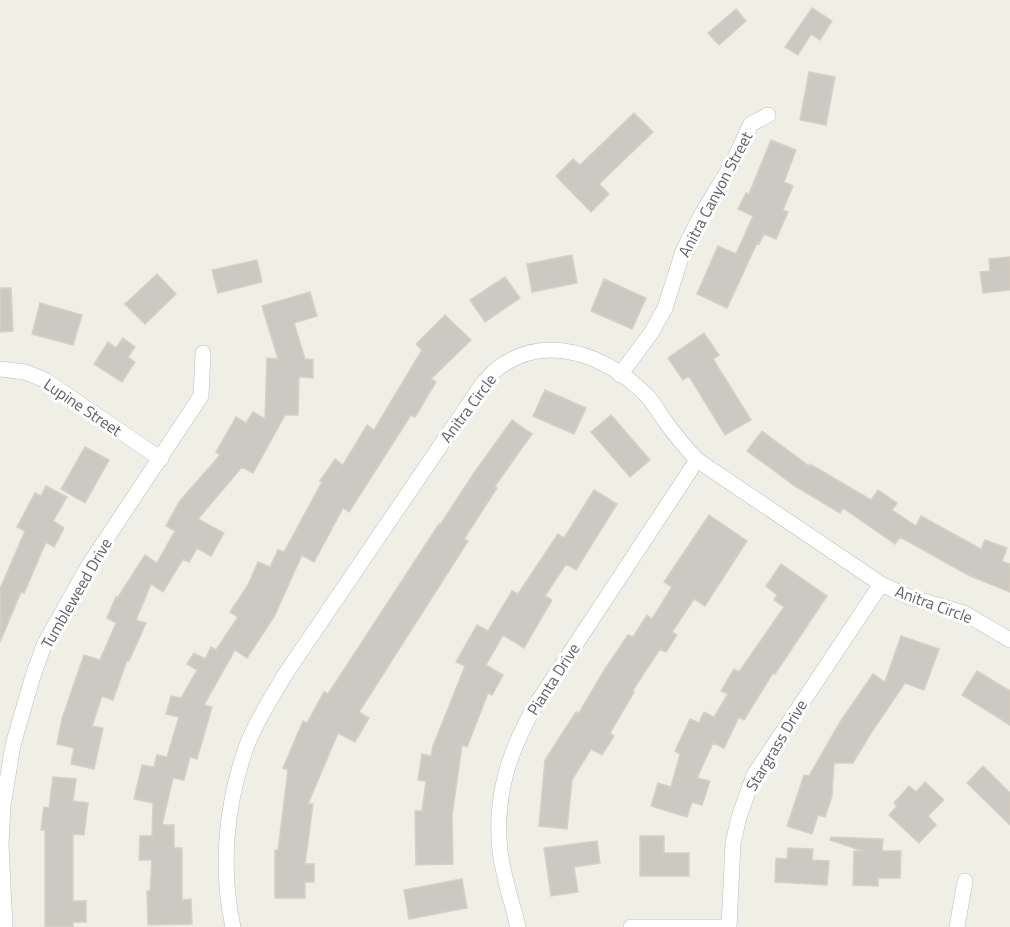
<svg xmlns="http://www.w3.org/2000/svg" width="1010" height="927" font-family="'Titillium Web',sans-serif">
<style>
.building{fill:#ccc9c3;stroke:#d6d1c4;stroke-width:1.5}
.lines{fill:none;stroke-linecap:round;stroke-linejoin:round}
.minor-casing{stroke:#bbbdc2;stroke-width:16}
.minor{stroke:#fff;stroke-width:15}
.labels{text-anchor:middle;stroke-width:6;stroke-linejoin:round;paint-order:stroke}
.street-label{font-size:16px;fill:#5e6167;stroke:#fff}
</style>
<rect width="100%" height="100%" fill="#f0efe6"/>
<path class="building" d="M812 8 832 21 820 40 811 34 798 55 785 47Z
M736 9 746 21 719 45 708 33Z
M809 72 835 77 826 125 800 120Z
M634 113 653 132 599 184 609 194 591 212 556 176 573 159 580 165Z
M771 140 796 150 784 182 793 186 783 210 788 212 776 239 764 234 759 244 757 243 727 308 697 294 718 246 736 254 753 216 738 209 746 193 749 194Z
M572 255 577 283 532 292 527 264Z
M1010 257V290L983 293 980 272 990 271 989 259Z
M257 260 262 282 218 293 212 270Z
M157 274 176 294 145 324 125 304Z
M505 277 520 298 485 322 470 300Z
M604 279 646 298 632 329 591 311Z
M0 288H11L13 331 0 332Z
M310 292 317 316 294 323 305 359 313 360V378L299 377 298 415H285L253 473 242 467 198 519 224 533 211 556 197 548 189 562 183 559 163 592 151 584 136 620 146 623 129 661 127 660 113 700 102 696 92 726 103 728 94 769 71 764 74 748 57 744 62 719 84 655 100 660 116 623 107 618 116 597H118L145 555 157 563 175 531 166 526 179 502 220 455 216 452 236 417 246 423 253 412 265 419 267 358 278 359 262 306Z
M40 303 82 315 73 345 32 334Z
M445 315 471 340 431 379 436 382 415 417 411 415 349 512 343 508 314 562 302 555 274 617 247 658 235 650 204 705 212 707 197 759 190 757 184 780 173 778 162 825H174V848H182V900L191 899 192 924 148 925 147 891H150L152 860H139L140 836H152L153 803 134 799 142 765 154 767 157 755 167 757 179 717 166 714 171 696 181 698 197 670 187 664 194 653 205 659 211 647 216 650 238 617 230 612 248 585 258 562 270 567 278 550 284 552 322 482 320 481 335 459 343 465 367 425 374 430 422 350 416 344Z
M704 333 719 355 713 359 751 420 725 435 689 376 683 380 668 358Z
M123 338 135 347 128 357 135 362 122 382 94 364 108 342 116 348Z
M545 390 586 408 574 434 533 416Z
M611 415 650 460 630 477 591 432Z
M512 420 532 434 495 486 497 488 464 539 468 541 359 712 369 718 355 742 338 733 308 804H313L305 864H314V882H305V898H275V850H278L288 770 283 768 303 721 307 723 324 692 328 694 439 524 440 525 474 473Z
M762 431 809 466 810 464 871 500 878 490 897 503 892 510 916 526 921 516 981 549 985 540 1007 548 1002 561 1010 564V592L970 576 900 537 895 544 843 508 840 513 795 486 747 451Z
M85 447 109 460 85 503 61 489Z
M46 486 67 497 53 521 64 528 54 547 46 542 24 593 21 592 0 642V589L25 531 17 527 35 493 41 496Z
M594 490 617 504 576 570 566 564 545 596 552 600 524 648 503 635 486 665 503 675 492 695 488 693 467 747 462 745 452 816 453 864 416 865 415 811H422L426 781 418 780 422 754 431 756 433 746 465 666 456 662 477 625 488 631 512 591 518 594 558 534 564 538Z
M709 515 747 541 705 606 694 599 672 632 677 635 666 652 660 649 633 690 634 692 610 733 614 736 602 755 591 749 572 780 567 829 539 826 545 760 576 712 579 713 603 672 628 635 633 637 647 615 652 619 672 587 664 582Z
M781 564 827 596 775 674 773 673 744 720 739 717 724 748 713 743 697 778 710 781 702 805 692 802 687 817 651 806 658 783 671 787 680 754 675 751 690 719 699 723 704 712 714 717 728 694 721 691 734 669 739 672 784 607 774 600 777 595 766 586Z
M901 636 939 649 924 690 905 683 871 733 853 763H834L832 796 825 817 818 815 812 834 787 826 804 775 809 776 840 722 873 674 885 682Z
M977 671 1010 691V725L962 695Z
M983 766 1010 793V825L967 783Z
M53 777 76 779 73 801 88 803 84 835 73 834V901H86V922H73V927H45V830H41L44 807 49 808Z
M925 782 944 800 928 816 936 825 919 843 889 815 897 806 894 803 909 786 916 792Z
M640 836H664V853H689V876H640Z
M831 837 883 839 882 851H901L900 878H878V886L853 885 854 851H863L830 840Z
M597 841 600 863 574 867 578 892 551 896 544 848Z
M788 848 813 849 812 860 829 861 827 885 775 882 776 858 787 859Z
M462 879 467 908 409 919 404 890Z"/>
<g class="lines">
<defs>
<path id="minor" d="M0 369 25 372 45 380 161 459
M620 375 651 333 665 308 683 251 699 219 731 166 751 124 768 115
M5 927 1 844 3 806 13 745 32 679 44 645 87 568 201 396 203 353
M233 927C220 867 226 803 247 745 256 721 271 699 284 676L481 386C486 380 491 374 497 369 547 330 610 357 649 398 655 405 659 413 665 421 675 435 685 447 697 460L881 584 909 597 964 613 1010 640
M518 927C512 902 503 876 500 851 494 796 509 752 535 706L697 460
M631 927H722
M729 927 733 843 739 817 754 775 881 584
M957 927 965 881"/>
</defs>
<use href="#minor" class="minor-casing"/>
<use href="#minor" class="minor"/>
</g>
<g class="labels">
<g class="street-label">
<text transform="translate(715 194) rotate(-62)" y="6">Anitra Canyon Street</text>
<text transform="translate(83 407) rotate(34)" y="6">Lupine Street</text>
<text transform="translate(468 408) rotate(-53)" y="6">Anitra Circle</text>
<text transform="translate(76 593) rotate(-60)" y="6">Tumbleweed Drive</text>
<text transform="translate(934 604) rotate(20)" y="6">Anitra Circle</text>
<text transform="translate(553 679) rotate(-57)" y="6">Pianta Drive</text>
<text transform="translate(776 745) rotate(-59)" y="6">Stargrass Drive</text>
</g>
</g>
</svg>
